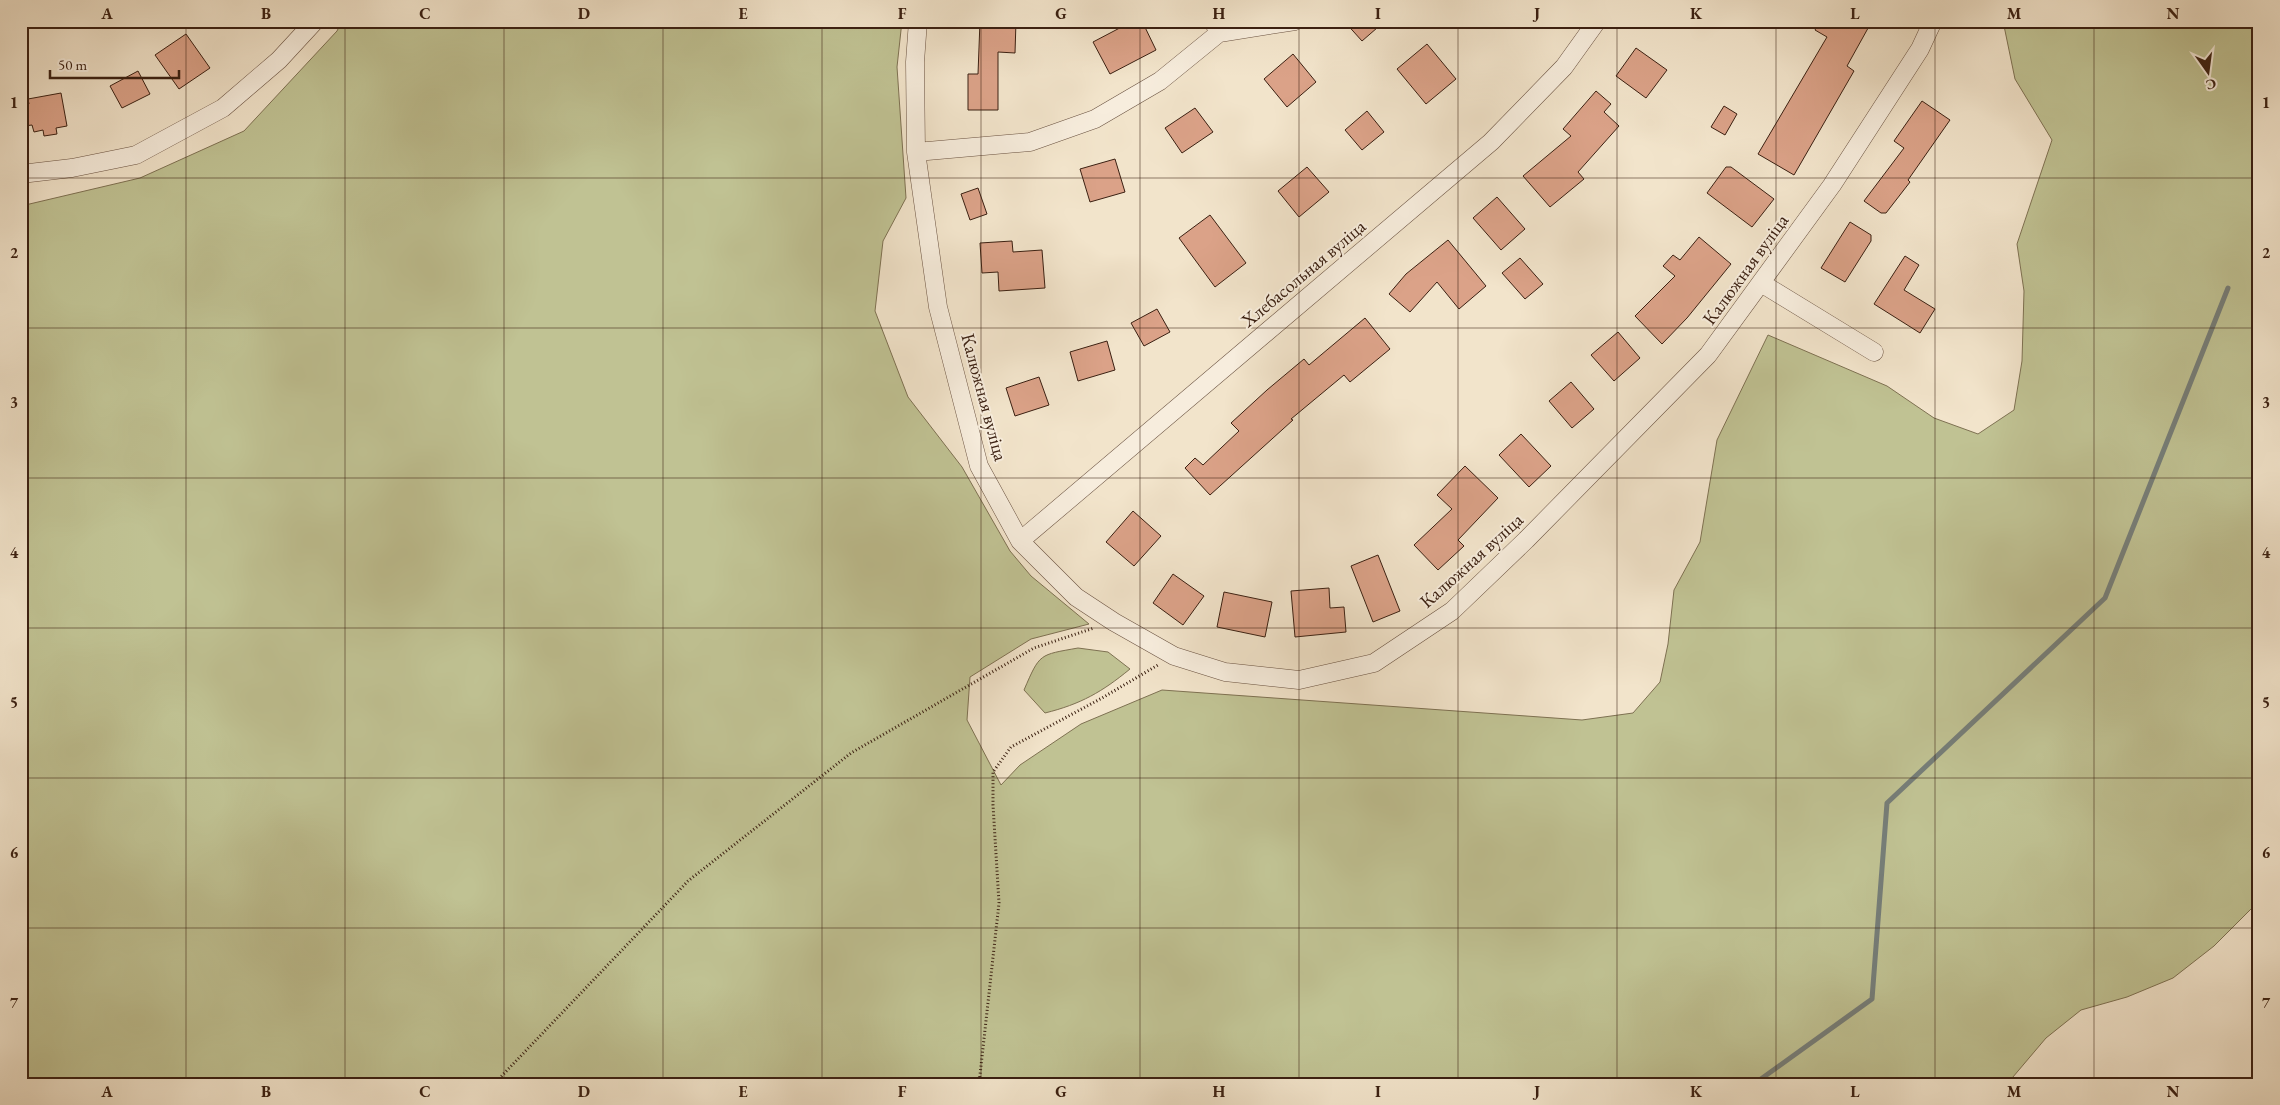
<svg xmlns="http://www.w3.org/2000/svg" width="2280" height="1105" font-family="'EB Garamond',serif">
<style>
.green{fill:#c0c293;stroke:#7e7152}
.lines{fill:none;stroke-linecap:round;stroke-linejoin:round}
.stream{stroke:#767e79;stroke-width:5}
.building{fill:#dba288;stroke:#3b2012}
.minor-casing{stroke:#695140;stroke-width:19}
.path{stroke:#3b2012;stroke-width:3;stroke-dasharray:1 2.5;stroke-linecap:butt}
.minor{stroke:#f7eddd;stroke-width:18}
.grid{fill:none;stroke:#3b2012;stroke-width:1;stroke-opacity:0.55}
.labels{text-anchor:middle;stroke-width:4;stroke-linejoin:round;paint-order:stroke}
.street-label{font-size:19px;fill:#3b2012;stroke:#f7eddd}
.neatline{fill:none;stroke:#3b2012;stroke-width:2}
.grid-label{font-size:16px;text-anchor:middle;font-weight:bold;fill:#3b2012}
</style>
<rect width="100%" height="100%" fill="#f2e4cb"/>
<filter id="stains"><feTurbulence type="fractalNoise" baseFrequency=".004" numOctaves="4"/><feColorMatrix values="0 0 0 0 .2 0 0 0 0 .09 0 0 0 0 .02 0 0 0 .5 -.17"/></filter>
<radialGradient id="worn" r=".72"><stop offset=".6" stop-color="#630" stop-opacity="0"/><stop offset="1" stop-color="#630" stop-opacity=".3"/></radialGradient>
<path class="green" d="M342 21H902L897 67 906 198 883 241 875 311 908 397 962 467 1010 551 1031 576 1089 624 1031 639 970 677 967 720 1001 785 1020 765 1081 724 1162 690 1582 720 1633 713 1660 682 1668 644 1674 590 1700 542 1717 440 1768 335 1887 386 1934 418 1978 434 2014 410 2022 361 2024 291 2017 244 2052 140 2015 79 2003 21H2259V901L2214 946 2173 978 2127 997 2081 1010 2046 1038 2007 1084H21V206L140 178 244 131 337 31Z
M1078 648 1108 652 1130 669C1102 692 1081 704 1045 713L1024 690C1040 653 1039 655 1078 648Z"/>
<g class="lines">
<path class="stream" d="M1754 1084 1872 999 1887 803 2105 598 2228 288"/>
</g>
<path class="building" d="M980 21H1016L1015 53 998 52V110H968V74H978Z
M1133 21H1142L1156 50 1110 74 1093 42Z
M1344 21H1385L1362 41Z
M1820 21H1872L1847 66 1854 71 1794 175 1758 154 1827 37 1815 30Z
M186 34 210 68 179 89 155 55Z
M1427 44 1456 79 1426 104 1397 69Z
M1636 48 1667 70 1646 98 1616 76Z
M1293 54 1316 82 1287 107 1264 79Z
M138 71 150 94 122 108 110 86Z
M1596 91 1611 104 1604 112 1619 126 1578 172 1584 179 1550 207 1523 176 1571 136 1563 129Z
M61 93 67 126 56 128 57 134 44 136 43 130 34 132 32 125 24 126 21 105 29 104 28 99Z
M1922 101 1950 120 1908 180 1910 182 1886 213H1881L1864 201 1904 148 1894 141Z
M1724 106 1737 114 1725 135 1711 127Z
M1195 108 1213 132 1182 153 1165 128Z
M1367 111 1384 132 1362 150 1345 130Z
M1115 159 1125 192 1090 202 1080 169Z
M1307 167 1329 192 1299 217 1278 191Z
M1726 167H1731L1774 199 1752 227 1707 193Z
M978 188 987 214 970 220 961 194Z
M1497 197 1525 229 1501 250 1473 218Z
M1210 215 1246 263 1215 287 1179 238Z
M1850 222 1871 235V241L1845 282 1821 268Z
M1699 237 1731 264 1687 318 1662 344 1635 316 1675 276 1663 266 1673 255 1680 260Z
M1448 240 1486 286 1459 309 1437 282 1410 312 1389 294 1406 274Z
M1012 241 1013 252 1042 250 1045 288 999 291 998 272 982 273 980 243Z
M1905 256 1919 265 1904 290 1935 309 1920 333 1874 304Z
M1520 258 1543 284 1525 299 1502 273Z
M1157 309 1170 332 1144 346 1131 323Z
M1365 318 1390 349 1350 382 1344 375 1291 419 1293 420 1210 495 1185 468 1195 458 1203 465 1239 431 1231 423 1267 390 1304 359 1309 365Z
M1618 332 1640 358 1614 381 1591 355Z
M1107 341 1115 370 1078 381 1070 352Z
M1039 377 1049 405 1015 416 1006 388Z
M1571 382 1594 409 1572 428 1549 401Z
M1521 434 1551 466 1529 487 1499 455Z
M1465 466 1498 498 1458 540 1464 546 1438 570 1414 545 1452 509 1437 495Z
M1133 511 1161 536 1134 566 1106 542Z
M1378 555 1400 611 1373 622 1351 566Z
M1173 574 1204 596 1183 625 1153 603Z
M1329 588 1330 608 1344 607 1346 632 1295 637 1291 591Z
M1224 592 1272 602 1265 637 1217 627Z"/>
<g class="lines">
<defs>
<path id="minor" d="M918 21 915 62 916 152 938 307 979 466 1020 541 1076 597 1114 622 1174 656 1225 672 1299 680 1374 663 1452 611 1526 540 1708 355 1832 185 1920 49 1933 21
M1213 21 1219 33 1295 21
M916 152 1030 142 1095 119 1160 81 1219 33
M21 174 72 168 136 155 223 108 279 60 315 21
M1761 283 1874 352
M1020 541 1491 142 1564 67 1597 21"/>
</defs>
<use href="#minor" class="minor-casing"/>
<path class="path" d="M494 1084 688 881 851 753 1034 648 1094 628
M979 1084 999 903 993 805V772L1011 747 1102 698 1158 665"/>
<use href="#minor" class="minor"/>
</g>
<path class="grid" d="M186 21V1084M345 21V1084M504 21V1084M663 21V1084M822 21V1084M981 21V1084M1140 21V1084M1299 21V1084M1458 21V1084M1617 21V1084M1776 21V1084M1935 21V1084M2094 21V1084M21 178H2259M21 328H2259M21 478H2259M21 628H2259M21 778H2259M21 928H2259"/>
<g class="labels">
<g class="street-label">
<text transform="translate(1745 269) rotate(-54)" y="7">Калюжная вуліца</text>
<text transform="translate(1303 273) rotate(-40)" y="7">Хлебасольная вуліца</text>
<text transform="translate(985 397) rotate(75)" y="7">Калюжная вуліца</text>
<text transform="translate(1471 560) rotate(-42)" y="7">Калюжная вуліца</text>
</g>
</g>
<rect width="2280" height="1105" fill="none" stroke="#f2e4cb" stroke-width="55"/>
<g transform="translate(2208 72) rotate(166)" stroke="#f7eddd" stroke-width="4" paint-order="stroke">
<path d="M0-4L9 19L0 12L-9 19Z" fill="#3b2012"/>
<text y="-8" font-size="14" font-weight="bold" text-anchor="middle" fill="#3b2012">С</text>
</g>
<path d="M50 70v8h129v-8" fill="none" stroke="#3b2012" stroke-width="2.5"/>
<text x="58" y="70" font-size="15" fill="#3b2012" stroke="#f7eddd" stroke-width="4" paint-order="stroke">50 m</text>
<rect x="28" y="28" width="2224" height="1050" class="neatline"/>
<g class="grid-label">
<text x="107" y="19">A</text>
<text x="266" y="19">B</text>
<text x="425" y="19">C</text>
<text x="584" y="19">D</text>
<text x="743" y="19">E</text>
<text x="902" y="19">F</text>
<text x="1061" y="19">G</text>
<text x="1219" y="19">H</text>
<text x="1378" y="19">I</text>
<text x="1537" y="19">J</text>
<text x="1696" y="19">K</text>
<text x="1855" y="19">L</text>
<text x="2014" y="19">M</text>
<text x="2173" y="19">N</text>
<text x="14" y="108">1</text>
<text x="2266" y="108">1</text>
<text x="14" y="258">2</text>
<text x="2266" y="258">2</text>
<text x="14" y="408">3</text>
<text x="2266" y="408">3</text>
<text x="14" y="558">4</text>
<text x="2266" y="558">4</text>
<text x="14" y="708">5</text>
<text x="2266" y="708">5</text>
<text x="14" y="858">6</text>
<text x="2266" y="858">6</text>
<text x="14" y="1008">7</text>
<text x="2266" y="1008">7</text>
<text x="107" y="1097">A</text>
<text x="266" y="1097">B</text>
<text x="425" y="1097">C</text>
<text x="584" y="1097">D</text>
<text x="743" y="1097">E</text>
<text x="902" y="1097">F</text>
<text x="1061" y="1097">G</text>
<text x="1219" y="1097">H</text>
<text x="1378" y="1097">I</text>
<text x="1537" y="1097">J</text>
<text x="1696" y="1097">K</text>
<text x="1855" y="1097">L</text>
<text x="2014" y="1097">M</text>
<text x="2173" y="1097">N</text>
</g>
<rect width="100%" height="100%" filter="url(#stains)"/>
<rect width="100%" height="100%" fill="url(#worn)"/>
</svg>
